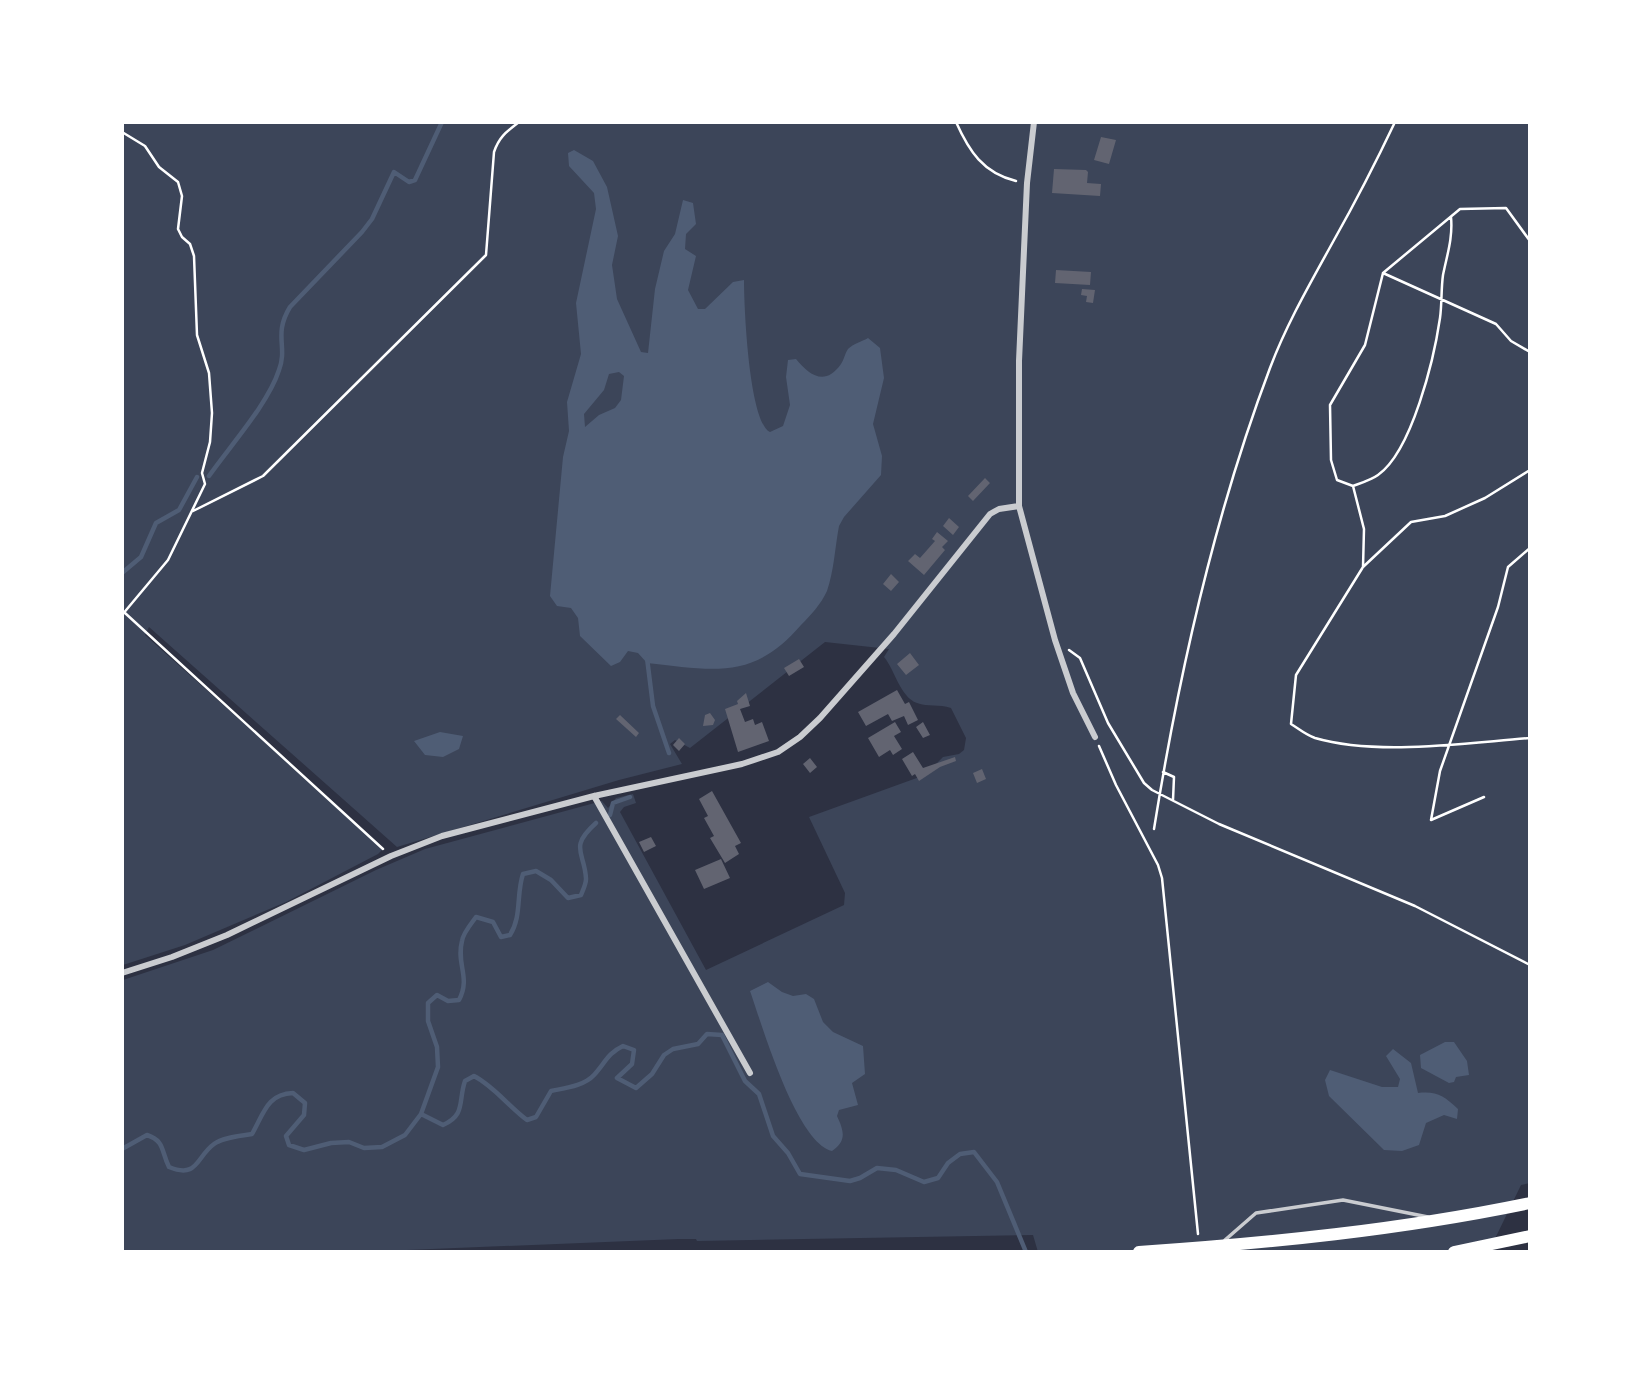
<svg xmlns="http://www.w3.org/2000/svg" width="1652" height="1374" font-family="'Crimson Pro',serif">
<style>
.green{fill:#3c4559}
.water{fill:#4f5d75;fill-rule:evenodd}
.lines{fill:none;stroke-linecap:round;stroke-linejoin:round}
.stream{stroke:#4f5d75;stroke-width:4.5}
.building{fill:#626471}
.path{stroke:#fff;stroke-width:2.5}
.service{stroke:#caccd0;stroke-width:3.5}
.minor{stroke:#caccd0;stroke-width:6}
.motorway{stroke:#fff;stroke-width:12}
</style>
<rect width="100%" height="100%" fill="#2d3142"/>
<path class="green" d="M123 123H1529L1530 1183 1521 1185 1489 1251 1038 1252 1033 1235 697 1241 696 1239H679L383 1251H123V980L213 950 376 870 425 849 602 801 608 808 616 798 633 794 636 803 624 807 620 812 706 970 844 905 845 893 809 817 925 775 943 757 959 754 964 750 966 738 951 708C939 704 928 707 917 703 900 697 895 670 884 657L889 649 825 642 690 748 675 740 670 744 682 764 619 780 397 847 149 627 145 635 364 831 382 850 378 854 286 902 185 945 123 965Z"/>
<path class="water" d="M574 150 593 161 607 187 618 236 612 265 617 299 641 352 648 353 655 289 664 251 675 234 683 200 693 203 696 224 686 234 685 249 696 256 688 290 698 309H705L733 282 744 280C744 306 749 422 770 432L783 426 790 405 786 377 788 360 796 359C809 375 825 387 841 364 844 360 845 353 848 349 853 344 863 341 868 338L880 348 884 378 873 424 882 456 881 475 844 517 839 526C835 547 834 571 827 591 821 604 811 615 801 625 753 681 713 670 647 663L638 653 628 651 620 662 611 666 580 636 578 618 571 608 557 606 550 596 563 457 569 431 567 402 581 354 576 303 596 209 594 193 569 166 568 153ZM619 372 624 376 621 400 615 408 599 415 585 427 584 414 604 390 609 374Z
M440 732 463 736 459 749 443 757 425 755 414 741Z
M768 982 782 992 793 996 806 994 814 999 823 1022 833 1032 863 1046 865 1074 852 1083 858 1105 839 1110 837 1116C844 1131 847 1141 832 1151 796 1142 762 1025 750 991Z
M1445 1042H1454L1467 1061 1469 1075 1456 1077 1454 1082 1449 1083 1421 1068 1420 1055Z
M1393 1049 1411 1063 1418 1093C1437 1091 1444 1096 1458 1109L1457 1119 1444 1115 1426 1123 1419 1145 1402 1151 1384 1150 1329 1096 1325 1080 1330 1070 1382 1087H1398L1400 1079 1386 1056Z"/>
<g class="lines">
<path class="stream" d="M209 476C230 446 268 404 279 370 288 346 273 335 290 307L362 232 372 219 394 172 409 182 415 180 442 122
M122 573 141 557 156 523 179 510 197 477
M647 658 653 706 669 753
M610 815 613 803 630 797
M421 1114 443 1125C466 1115 458 1101 465 1081L474 1076C495 1087 508 1106 527 1120L536 1117 551 1091C565 1088 584 1086 594 1075 605 1063 608 1053 623 1046L634 1050 632 1064 617 1078 636 1088 652 1074 664 1055 673 1049 698 1044 707 1034 722 1035 745 1081 759 1094 773 1136 788 1153 800 1174 850 1181 860 1178 877 1168 896 1170 924 1182 938 1178 948 1163 960 1154 974 1152 997 1182 1026 1252
M122 1149 147 1135C165 1141 161 1151 169 1167 198 1179 196 1157 214 1144 223 1137 241 1136 252 1134 264 1113 267 1094 293 1093L305 1103 304 1115 286 1136 289 1145 304 1150 331 1143 349 1142 364 1148 382 1147 405 1135 421 1114 438 1067 437 1047 428 1021V1003L437 995 448 1001 459 1000C471 977 456 965 462 941 463 933 471 924 476 917L493 922 501 937 510 935C522 916 516 895 523 874L536 871 551 880 568 898 581 895C583 890 586 884 586 879 585 852 568 848 596 823"/>
</g>
<path class="building" d="M1101 137 1116 140 1109 164 1094 160Z
M1054 169 1086 170 1088 172 1087 183 1101 184 1100 196 1052 193Z
M1056 270 1091 272 1090 285 1055 283Z
M1082 289 1095 290 1093 303 1086 302 1087 296 1081 295Z
M985 478 990 483 973 501 968 496Z
M949 518 959 527 953 535 943 526Z
M937 532 948 541 942 547 945 550 924 575 908 561 915 554 920 558 935 541 932 539Z
M891 574 899 582 891 591 883 584Z
M910 653 919 665 906 675 897 664Z
M799 659 804 667 789 676 784 668Z
M897 690 905 704 909 702 918 720 908 725 904 716 892 721 888 714 866 726 858 712Z
M746 693 750 706 740 709 745 722 753 719 755 725 762 722 769 741 738 752 725 709 738 704 737 701Z
M710 713 715 720 713 725 703 726 705 715Z
M620 715 639 733 636 737 616 719Z
M895 722 901 732 894 736 902 749 893 755 890 750 879 757 868 738Z
M923 722 930 735 923 738 916 727Z
M679 738 685 744 679 751 673 745Z
M913 752 923 768 955 757 956 761 940 767 919 781 915 774 912 776 902 759Z
M810 758 817 767 810 773 803 764Z
M982 769 986 779 977 783 973 773Z
M712 791 741 843 735 846 739 854 725 863 710 838 714 836 704 818 708 816 699 799Z
M651 837 656 846 644 852 639 842Z
M721 859 730 878 704 889 695 870Z"/>
<g class="lines">
<path class="path" d="M956 122C969 151 983 173 1016 181
M122 132 145 146 159 167 178 182 182 196 178 229 182 237 190 244 194 256 197 335 209 373 212 413 210 442 202 473 205 484 168 560 122 615
M1383 273 1460 209 1506 208 1530 241
M1530 470 1485 498 1445 516 1411 522 1363 567 1296 675 1291 724C1299 729 1306 735 1315 738 1377 756 1464 743 1530 738
M1353 486C1361 483 1371 480 1378 475 1412 451 1434 359 1440 318 1442 304 1441 289 1443 275 1447 255 1453 238 1451 217
M193 511 263 476 486 255 494 152C499 137 506 132 519 122
M1363 567 1364 529 1353 486 1337 480 1331 460 1330 405 1365 345 1383 273 1496 324 1511 341 1530 352
M125 613 383 849
M1069 650 1080 658 1108 723 1144 783 1152 790 1219 824 1415 906 1530 965
M1099 746 1116 785 1158 865 1162 878 1198 1234
M1163 772 1174 777 1173 800
M1484 797 1431 820 1440 771 1498 607 1508 567 1530 548
M1154 829C1179 673 1214 516 1270 368 1287 323 1311 282 1334 240 1356 201 1376 162 1395 122"/>
<path class="service" d="M1225 1240 1256 1213 1343 1200 1428 1217"/>
<path class="minor" d="M1034 122 1027 183 1019 361V506L1055 640 1073 693 1095 737
M594 796 750 1073
M122 973 172 957 227 935 391 856 442 836 594 796 742 764 778 752 800 737 820 718 894 634 990 514 999 509 1019 506"/>
<path class="motorway" d="M1139 1252C1270 1243 1400 1230 1530 1203
M1454 1252 1530 1236"/>
</g>
<rect width="1652" height="1374" fill="none" stroke="#ffffff" stroke-width="248"/>
</svg>
